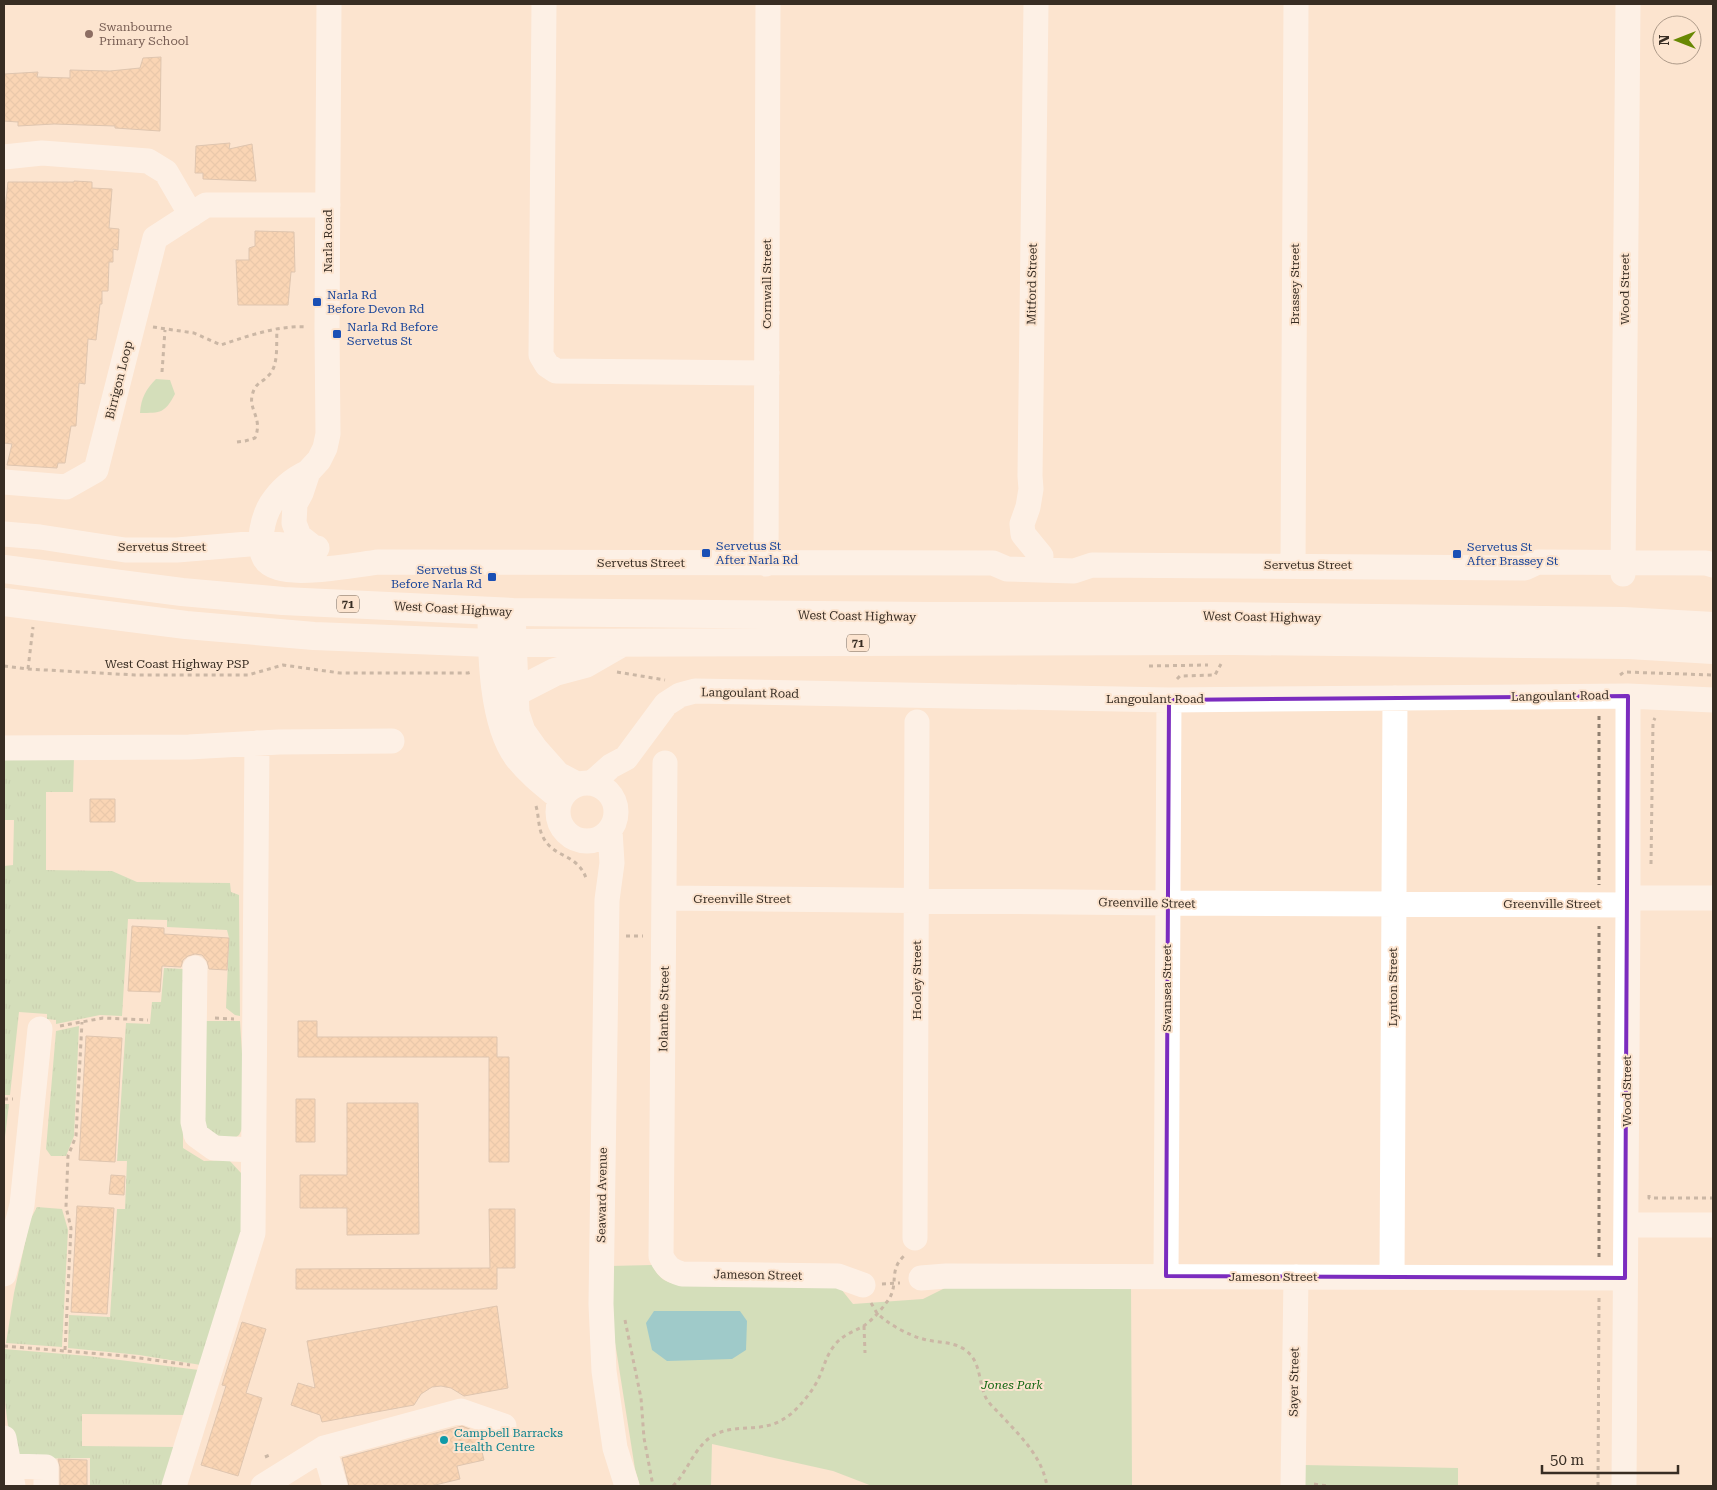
<svg xmlns="http://www.w3.org/2000/svg" width="1717" height="1490" font-family="'Roboto Serif',serif">
<style>
.grass{fill:url(#grass-tufts)}
.park{fill:#a5d7a1}
.water{fill:#2fabc2}
.building{fill:url(#building-cross-hatch);stroke:#bca087}
.lines{fill:none;stroke-linecap:round;stroke-linejoin:round}
.path{stroke:#908071;stroke-width:3;stroke-dasharray:4 4;stroke-linecap:butt}
.minor{stroke:#fff;stroke-width:25}
.highway{stroke:#fff;stroke-width:28}
.marked{fill:none;stroke:#7b2cbf;stroke-width:4;stroke-linejoin:round}
.education-dot{fill:#8d6e63;stroke:#fce4cf;stroke-width:2}
.transit-dot{fill:#1a4fb4;stroke:#fce4cf;stroke-width:2}
.culture-dot{fill:#0f9aa8;stroke:#fce4cf;stroke-width:2}
.labels{text-anchor:middle;stroke-width:4;stroke-linejoin:round;paint-order:stroke}
.shield{fill:#fce4cf;stroke:#736457;stroke-width:1}
.shield-label{font-size:11px;font-weight:bold;fill:#382d23}
.education-label{font-size:12px;fill:#785e54;stroke:#fce4cf;text-anchor:start}
.street-label{font-size:12px;fill:#382d23;stroke:#fce4cf}
.transit-label{font-size:12px;fill:#164399;stroke:#fce4cf;text-anchor:start}
.park-label{font-size:12px;font-style:italic;fill:#166815;stroke:#fce4cf}
.culture-label{font-size:12px;fill:#0d838f;stroke:#fce4cf;text-anchor:start}
</style>
<defs>
<pattern id="grass-tufts" width="24" height="20" patternUnits="userSpaceOnUse" patternTransform="scale(1.25)"><rect width="24" height="20" fill="#a5d7a1"/><path d="M3 7l-1-3M5 7V3M7 7l1-3M15 17l-1-3M17 17v-4M19 17l1-3" fill="none" stroke="#8fb98a"/></pattern>
<pattern id="building-cross-hatch" width="8" height="8" patternUnits="userSpaceOnUse" patternTransform="scale(1.25)"><rect width="8" height="8" fill="#f8c393"/><path d="M0 0l8 8M0 8l8-8" fill="none" stroke="#d5a87e"/></pattern>
</defs>
<rect width="100%" height="100%" fill="#fce4cf"/>
<path class="grass" d="M4 757H74L73 792H46V870L112 871 137 882 230 883 231 892 239 895 240 1016 235 1015 226 1008 229 938 227 930 167 927V920L128 919 122 1016 100 1015 56 1024V1020L47 1019V1014L19 1012 10 1095H4V866L13 865 14 820H4Z
M164 968 183 969V1148L204 1161 229 1160 241 1173 244 1187 242 1232 201 1365 139 1355 68 1348 69 1315 110 1317 117 1209H125L127 1161H117L126 1023 150 1024 152 1002H161Z
M202 1021H240L242 1054V1129L239 1135 235 1138 213 1135 203 1123Z
M79 1026 74 1136 66 1156H51L46 1149 56 1031Z
M4 1104H9L4 1145Z
M37 1207 62 1209 68 1230 62 1347 6 1343 14 1293 30 1220Z
M4 1349 88 1356 199 1370 185 1415 82 1414V1446L174 1447 162 1486H90V1458L16 1459C4 1420 4 1389 4 1349Z"/>
<path class="park" d="M156 379 170 380 175 394C165 413 161 413 140 413 141 398 146 389 156 379Z
M652 1265C658 1276 662 1281 675 1284H837L853 1304 923 1299 951 1285H1131L1132 1486H872L833 1471 712 1444 711 1486H640L635 1469 611 1317 610 1266Z
M1304 1465 1458 1468V1486H1304Z"/>
<path class="water" d="M654 1311H740L747 1321 746 1350 732 1359 667 1361 652 1350 646 1323Z"/>
<path class="building" d="M161 57 160 131 115 128V126L54 124 18 126V122L4 121V74L38 72 37 77 70 78V70L110 71 140 68 143 58Z
M230 143 229 149 252 144 256 181 203 179V173H195L196 146Z
M74 181 92 182V188L112 189 109 228 119 229 118 250 113 249V262H109L108 291H102V304H100L96 340 88 339 85 384 79 383 76 426H71L65 463H58L57 468 7 465 12 444 4 443V219L8 182H74Z
M255 231 294 232 295 272H291L288 305H238L236 260H249V248L255 246Z
M90 799H115V822H90Z
M132 926 164 928V934L229 938 227 970 209 969 207 961 202 955 195 954 188 956 183 960 181 967 162 966 160 992 128 991Z
M298 1021H317V1037H497V1057H509V1162H489V1057H298Z
M86 1036 122 1038 115 1162 79 1160Z
M296 1099H315V1142H296Z
M347 1103H418L419 1234 347 1235V1208H300V1175H347Z
M111 1175 125 1176 124 1195 109 1194Z
M77 1206 114 1208 107 1314 71 1312Z
M489 1209H515V1268H497V1289H296V1269L490 1268Z
M497 1306 508 1388 464 1396 451 1388 441 1386 432 1387 421 1394 414 1405 322 1422 320 1415 291 1405 298 1383 315 1388 307 1341Z
M242 1322 266 1329 246 1393 262 1398 238 1476 201 1465 226 1386 222 1385Z
M462 1426 477 1432 484 1460 457 1466 460 1479 431 1486H349L342 1458Z
M58 1459 87 1460V1486H60V1467Z"/>
<g class="lines">
<path class="path" d="M153 327 194 333 221 345C248 336 278 325 307 327
M162 372 165 330
M237 442 245 441 255 438C263 419 249 410 252 396 255 382 261 384 269 375 279 365 276 343 277 330
M4 666 28 669 135 675H248L283 665 340 673H468L471 672
M1149 666 1208 665
M28 669 33 627
M617 672 665 680
M1620 675 1624 672 1713 675
M1177 679 1180 676 1215 675 1221 664
M1599 716V885
M536 806C539 816 538 828 543 837 554 859 579 853 587 881
M1651 864 1653 722 1655 718
M626 936H643
M215 1018 234 1019
M60 1026 103 1018 148 1020
M4 1099H13
M1649 1195V1198H1713
M1599 1257V926
M882 1284 900 1283
M871 1303C873 1306 875 1310 877 1313 886 1323 910 1336 923 1339 937 1343 951 1341 964 1349 980 1360 978 1376 984 1393 986 1401 994 1408 1000 1414 1020 1436 1042 1456 1047 1486
M625 1320 641 1398 644 1438 653 1486
M864 1326 865 1353
M4 1346 125 1356 190 1365
M65 1350 71 1228 66 1207 68 1156 76 1136 82 1022
M265 1457 272 1454
M1314 1484 1327 1486
M673 1486C689 1470 695 1444 716 1434 742 1422 765 1436 792 1413 804 1402 815 1388 821 1373 825 1363 827 1355 834 1346 841 1336 852 1332 862 1327 873 1320 882 1309 889 1299 899 1283 888 1270 905 1255
M1598 1486 1599 1298"/>
<path class="minor" d="M544 4 541 355 547 365 556 371 767 373
M1036 4 1030 476 1031 489 1028 507 1022 524 1023 534 1041 556
M4 157 42 153 148 161 166 172 191 215
M308 472C293 479 280 490 271 504 263 517 257 543 264 557 266 562 273 566 279 568 301 575 354 565 379 562L993 563 1007 569 1074 571 1092 565 1525 568 1538 562 1706 563 1713 565
M4 482 66 487 96 470 155 238 206 205H328
M4 534 40 537 125 550H177L261 543 317 548
M313 547 299 536 294 523 295 504 301 493 308 472 319 460 325 448 328 434 327 329 329 4
M766 564 768 4
M1293 565 1296 4
M1623 574 1628 4
M490 611C490 653 491 723 516 757 528 773 545 786 561 799
M513 612 517 713 523 731 535 748 558 774 577 784
M4 748 189 747 279 742 392 741
M665 763 661 1256C666 1267 671 1271 682 1274L838 1276 863 1285
M558 812a29 29 0 1 1 58 0a29 29 0 1 1-58 0Z
M592 783 611 766 626 758 666 704 680 695 695 691 1169 700 1628 696 1713 700
M610 831 612 863 607 900 601 1304 604 1371 615 1448 627 1486
M665 898 1168 903 1628 905
M1628 898H1713
M195 968 193 1122 196 1135 214 1148 253 1150
M1626 1225H1713
M915 1238 917 722
M4 1274 22 1205 40 1029
M1166 1276 1169 700
M1392 1277 1395 698
M921 1278 946 1276 1625 1278
M4 1438 13 1486
M324 1448 461 1411 504 1426
M9 1466 46 1467V1486
M174 1486 253 1233 257 743
M263 1486 324 1448 335 1486
M1293 1486 1296 1277
M1624 1486 1628 905V696"/>
<path class="highway" d="M4 569 182 592 283 601 513 612 929 616H1212L1623 621 1713 626
M4 602 186 625 314 636 490 643 1234 641 1629 645 1713 650
M516 692 555 672 585 664 618 645"/>
</g>
<path d="M0 0H1717V1490H0ZM1628 696 1625 1278 1166 1276 1169 700Z" fill="#fce4cf" fill-opacity=".55" fill-rule="evenodd"/>
<path class="marked" d="M1628 696 1625 1278 1166 1276 1169 700Z"/>
<circle class="education-dot" cx="89" cy="34" r="5"/>
<g class="transit-dot">
<rect x="312" y="297" width="10" height="10" rx="2.5"/>
<rect x="332" y="329" width="10" height="10" rx="2.5"/>
<rect x="701" y="548" width="10" height="10" rx="2.5"/>
<rect x="1452" y="549" width="10" height="10" rx="2.5"/>
<rect x="487" y="572" width="10" height="10" rx="2.5"/>
</g>
<circle class="culture-dot" cx="444" cy="1440" r="5"/>
<g class="labels">
<g class="shield">
<rect x="337" y="595.5" width="22" height="17" rx="4"/>
<rect x="847" y="634.5" width="22" height="17" rx="4"/>
</g>
<g class="shield-label">
<text x="348" y="608">71</text>
<text x="858" y="647">71</text>
</g>
<g class="education-label">
<text x="99" y="31">Swanbourne<tspan x="99" dy="14">Primary School</tspan></text>
</g>
<g class="street-label">
<text transform="translate(328 241) rotate(-90)" y="4">Narla Road</text>
<text transform="translate(767 284) rotate(-90)" y="4">Cornwall Street</text>
<text transform="translate(1032 284) rotate(-89)" y="4">Mitford Street</text>
<text transform="translate(1295 284) rotate(-90)" y="4">Brassey Street</text>
<text transform="translate(1625 289) rotate(-90)" y="4">Wood Street</text>
<text transform="translate(119 380) rotate(-76)" y="4">Birrigon Loop</text>
<text x="162" y="551">Servetus Street</text>
<text x="641" y="567">Servetus Street</text>
<text x="1308" y="569">Servetus Street</text>
<text transform="translate(453 609) rotate(3)" y="4">West Coast Highway</text>
<text transform="translate(857 616) rotate(1)" y="4">West Coast Highway</text>
<text transform="translate(1262 617) rotate(1)" y="4">West Coast Highway</text>
<text x="177" y="668">West Coast Highway PSP</text>
<text transform="translate(750 693) rotate(1)" y="4">Langoulant Road</text>
<text transform="translate(1560 696) rotate(-1)" y="4">Langoulant Road</text>
<text x="1155" y="703">Langoulant Road</text>
<text x="742" y="903">Greenville Street</text>
<text transform="translate(1147 903) rotate(1)" y="4">Greenville Street</text>
<text x="1552" y="908">Greenville Street</text>
<text transform="translate(917 980) rotate(-90)" y="4">Hooley Street</text>
<text transform="translate(1393 987) rotate(-90)" y="4">Lynton Street</text>
<text transform="translate(1167 988) rotate(-90)" y="4">Swansea Street</text>
<text transform="translate(664 1009) rotate(-89)" y="4">Iolanthe Street</text>
<text transform="translate(1627 1091) rotate(-90)" y="4">Wood Street</text>
<text transform="translate(602 1195) rotate(-89)" y="4">Seaward Avenue</text>
<text transform="translate(758 1275) rotate(1)" y="4">Jameson Street</text>
<text x="1273" y="1281">Jameson Street</text>
<text transform="translate(1294 1382) rotate(-89)" y="4">Sayer Street</text>
</g>
<g class="transit-label">
<text x="327" y="299">Narla Rd<tspan x="327" dy="14">Before Devon Rd</tspan></text>
<text x="347" y="331">Narla Rd Before<tspan x="347" dy="14">Servetus St</tspan></text>
<text x="716" y="550">Servetus St<tspan x="716" dy="14">After Narla Rd</tspan></text>
<text x="1467" y="551">Servetus St<tspan x="1467" dy="14">After Brassey St</tspan></text>
<text x="482" y="574" text-anchor="end">Servetus St<tspan x="482" dy="14">Before Narla Rd</tspan></text>
</g>
<g class="park-label">
<text x="1012" y="1389">Jones Park</text>
</g>
<g class="culture-label">
<text x="454" y="1437">Campbell Barracks<tspan x="454" dy="14">Health Centre</tspan></text>
</g>
</g>
<rect width="1717" height="1490" fill="none" stroke="#382d23" stroke-width="10"/>
<g transform="translate(1677 40) rotate(270)"><circle r="24" fill="#fce4cf" stroke="#ae9b8a"/>
<path d="M0-4L9 19L0 12L-9 19Z" fill="#688803"/>
<text y="-8" font-size="14" font-weight="bold" text-anchor="middle" fill="#382d23">N</text>
</g>
<path d="M1542 1465v8h136v-8" fill="none" stroke="#382d23" stroke-width="2.5"/>
<text x="1550" y="1465" font-size="15" fill="#382d23" stroke="#fce4cf" stroke-width="4" paint-order="stroke">50 m</text>
</svg>
